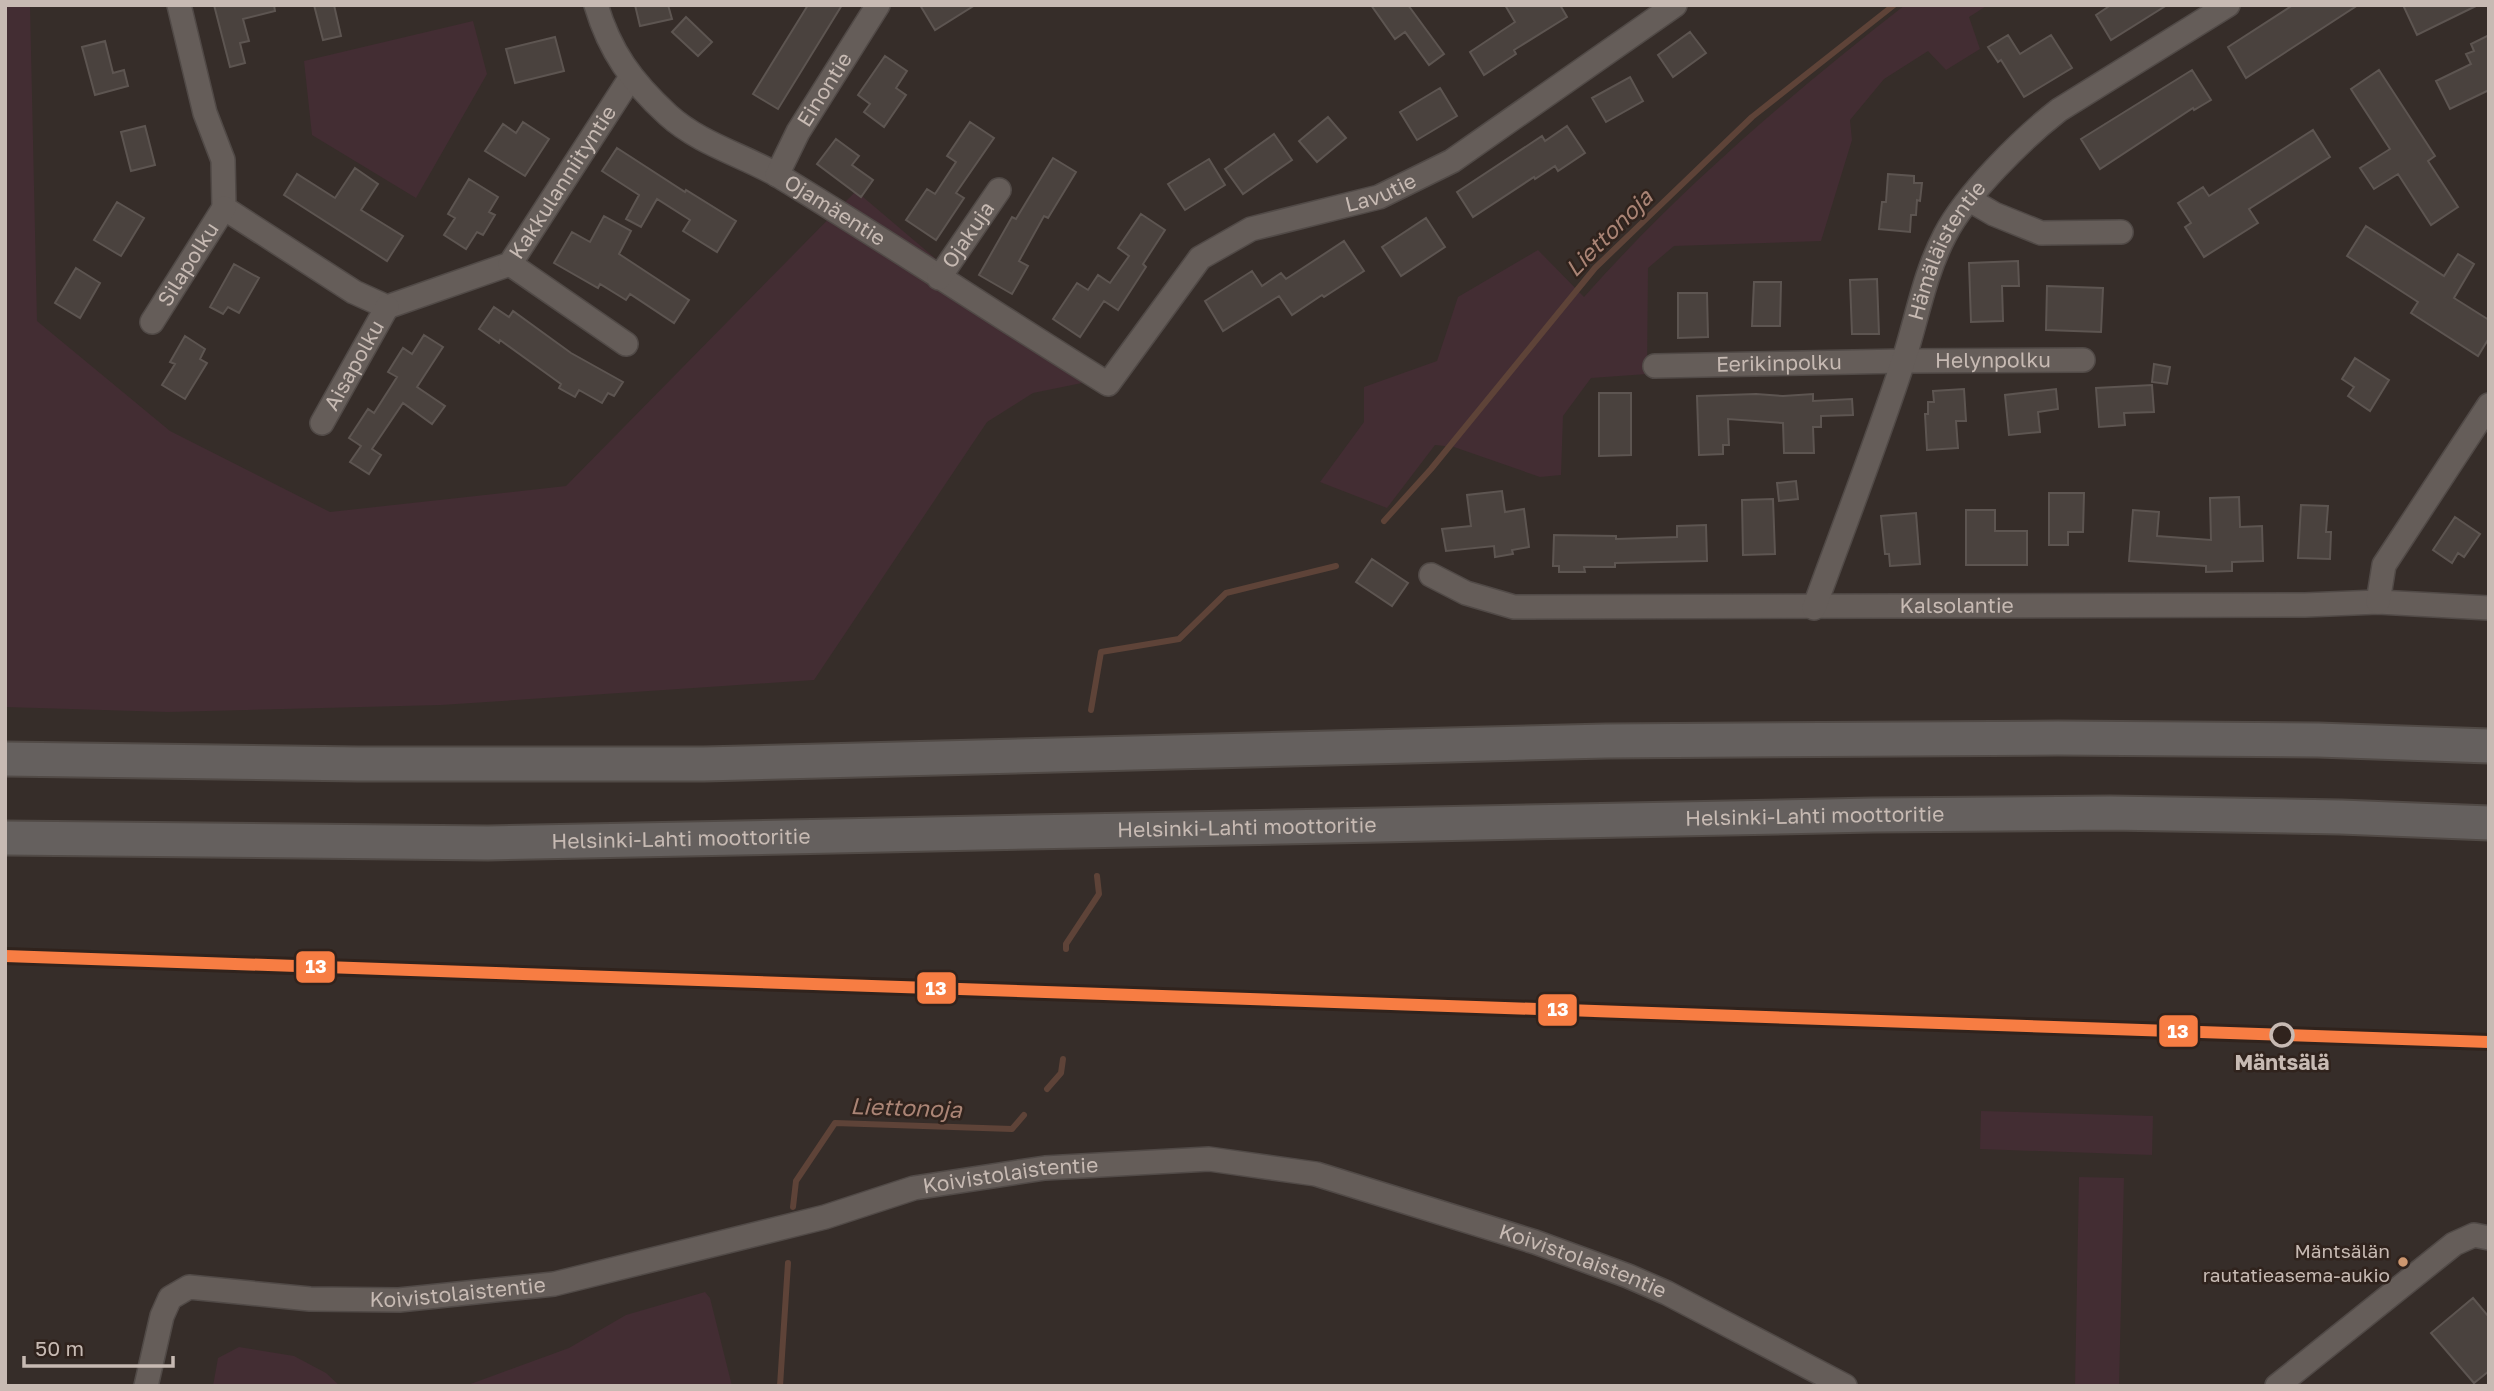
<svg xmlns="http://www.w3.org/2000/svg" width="2494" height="1391" font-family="'Golos Text',sans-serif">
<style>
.green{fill:#432d33}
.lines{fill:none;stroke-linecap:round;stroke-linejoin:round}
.stream{stroke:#5e4338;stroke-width:6}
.building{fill:#4a423e;stroke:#5d5551;stroke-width:2}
.minor-casing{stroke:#514a47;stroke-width:26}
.highway-casing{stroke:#514a46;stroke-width:37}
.minor{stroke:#655d59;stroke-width:23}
.highway{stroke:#65605e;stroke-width:33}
.rail-1-casing{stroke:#30231d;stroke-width:18}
.rail-1{stroke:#f77d43;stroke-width:12}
.stop-dot{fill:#30231d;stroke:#c7bab3;stroke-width:3.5}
.bus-dot{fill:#cd976f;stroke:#30231d;stroke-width:2.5}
.labels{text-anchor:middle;stroke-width:5;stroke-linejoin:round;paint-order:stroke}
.bus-label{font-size:19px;fill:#c7bab3;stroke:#30231d;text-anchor:end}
.street-label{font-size:21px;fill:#c7bab3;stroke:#30231d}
.stop-label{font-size:21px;font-weight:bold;fill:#c7bab3;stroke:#30231d}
.water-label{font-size:23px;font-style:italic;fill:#aa8475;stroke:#30231d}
.line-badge{stroke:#30231d;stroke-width:2.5}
.badge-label{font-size:19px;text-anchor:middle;font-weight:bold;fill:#fff}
</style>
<rect width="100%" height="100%" fill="#362d29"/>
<path class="green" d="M5 5H30L37 321 170 431 330 512 566 486 856 191 1082 383 1033 393 987 422 814 680 441 705 168 712 5 707Z
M1905 5H1988L1969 17 1980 49 1946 70 1928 51 1884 79 1850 120 1852 140 1821 241 1674 246 1648 268 1647 374 1591 378 1563 416 1561 475 1540 477 1454 447 1435 445 1387 508 1320 482 1364 422V387L1437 361 1458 297 1538 250 1584 297C1680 189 1791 94 1905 5Z
M473 21 487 74 416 198 312 135 304 61Z
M1981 1111 2153 1116 2152 1155 1980 1149Z
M2079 1177 2124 1178 2119 1386H2075Z
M705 1292 710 1298 732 1386H465L569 1348 626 1315Z
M239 1347 294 1356 326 1373 340 1386H213L218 1358Z"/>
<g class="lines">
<path class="stream" d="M1384 521 1431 469 1595 268 1752 117 1894 5
M1091 710 1101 652 1179 639 1226 593 1336 566
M1066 949V944L1099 894 1097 876
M1047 1089 1061 1073 1063 1059
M793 1207 796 1181 835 1123 1012 1129 1024 1115
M780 1386 788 1263"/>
</g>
<path class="building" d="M214 5H274L275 11 243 19 249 41 240 43 245 63 230 67Z
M314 5H334L341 36 323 40Z
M635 5H668L672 19 640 26Z
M808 5H842L778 109 753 94Z
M920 5H975L935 30Z
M1371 5H1408L1444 54 1429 65 1405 32 1395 39Z
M1505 5H1560L1567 17 1514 50 1516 54 1484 75 1470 52 1515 22Z
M2111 5H2167L2111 40 2096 15Z
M2293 5H2358L2246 78 2228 47Z
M2403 5H2478L2417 35Z
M686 17 712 42 698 56 672 32Z
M1690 32 1706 53 1673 77 1658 55Z
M2008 35 2020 54 2051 35 2072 68 2024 97 2001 60 1998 62 1988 47Z
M2489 35V90L2450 109 2436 81 2471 64 2466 54 2474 51 2471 44Z
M555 37 564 71 515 83 506 49Z
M105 41 113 73 124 70 128 86 95 95 82 47Z
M885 56 907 71 896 88 906 95 884 127 864 112 870 104 858 95Z
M2192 70 2211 100 2194 110 2193 108 2100 169 2081 139Z
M2379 70 2435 156 2428 161 2458 207 2431 225 2398 174 2374 189 2360 168 2390 149 2351 89Z
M1630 77 1643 101 1606 122 1592 98Z
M1440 88 1457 116 1417 140 1400 112Z
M1328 117 1346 138 1317 162 1299 141Z
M523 122 549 139 525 176 485 151 503 124 516 133Z
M970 122 994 138 956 193 964 198 936 240 906 220 927 189 935 194 956 162 947 156Z
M145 126 155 165 131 171 121 132Z
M1567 126 1585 153 1558 171 1555 166 1535 179 1534 177 1473 217 1457 192 1542 136 1545 141Z
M2313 130 2330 157 2249 209 2258 223 2204 257 2185 227 2191 223 2178 203 2203 187 2209 196Z
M1274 134 1292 160 1243 194 1225 169Z
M836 139 859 156 852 165 873 180 861 197 817 164Z
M617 148 685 192 686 190 736 221 717 252 683 231 690 220 657 199 641 227 626 219 639 195 602 171Z
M1053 158 1076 172 1048 218 1044 216 1019 261 1028 266 1012 294 979 275 1012 217 1016 219Z
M1209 159 1225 185 1185 210 1168 184Z
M355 168 378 184 361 210 403 236 387 261 284 195 297 174 335 198Z
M1888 174 1914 176V183H1922L1920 201 1917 200 1916 215H1911L1910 232 1879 229 1882 202H1886Z
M469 179 498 197 489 212 495 215 483 235 477 232 466 249 444 235 455 218 448 214Z
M117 202 144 218 121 256 94 240Z
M1141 214 1165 230 1143 264 1146 267 1118 310 1104 301 1080 337 1053 319 1077 283 1088 290 1098 275 1110 283 1129 256 1118 248Z
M604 216 631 231 619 254 689 300 674 323 630 294 626 300 600 284 598 288 554 263 572 232 590 242Z
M1426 218 1445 247 1401 276 1382 247Z
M2366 226 2444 276 2458 254 2474 264 2454 298 2489 320V338L2478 356 2411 313 2418 302 2347 256Z
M1344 241 1364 271 1324 297 1322 295 1292 315 1279 296 1223 331 1205 301 1252 271 1262 286 1281 273 1286 279Z
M2018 261 2019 286H2002L2003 321 1971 322 1969 263Z
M234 264 259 278 239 313 228 307 223 314 210 307Z
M76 268 100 283 80 318 55 303Z
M1877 279 1879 334H1852L1850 280Z
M1754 282H1781L1780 326H1752Z
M2047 286 2103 288 2101 332 2046 330Z
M1678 293H1707L1708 337 1678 338Z
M494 307 509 317 513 311 571 353 623 382 614 396 608 393 602 403 579 390 575 397 559 388 561 384 500 340 499 343 479 329Z
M424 335 443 347 417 387 445 406 432 424 403 403 372 449 381 455 369 474 350 462 361 446 349 438 368 409 374 413 397 377 388 372 403 348 412 354Z
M185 336 205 349 200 359 207 363 185 399 162 385 175 364 170 362Z
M2355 358 2389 380 2370 411 2348 396 2354 387 2342 379Z
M2154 364 2170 367 2167 384 2152 382Z
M2152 385 2154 412 2124 413 2125 425 2099 427 2096 388Z
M1964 389 1966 421H1956L1958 448 1927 450 1925 414H1928V402H1934L1933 391Z
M2056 389 2058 409 2038 412 2040 432 2009 435 2005 395Z
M1599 393H1631V455L1599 456Z
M1756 394 1783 396 1813 394V401L1852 399 1853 415 1821 416V427H1813L1814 453H1784L1783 423 1728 419 1729 445H1723V454L1699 455 1697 396Z
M1796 481 1798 499 1779 501 1777 483Z
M1502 491 1505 512 1524 509 1529 547 1512 550 1513 554 1495 557 1494 546 1446 551 1442 529 1471 526 1467 495Z
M2049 493H2084L2083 532H2068V545H2049Z
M2239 497 2240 527 2262 526 2263 561 2232 562V571L2206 572V566L2129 561 2133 510 2159 512 2157 536 2211 540 2210 498Z
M1773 499 1775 554 1743 555 1742 500Z
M2301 505 2328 506 2326 532H2331L2330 559 2298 558Z
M1966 510H1995V531H2027V565H1966Z
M1916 513 1920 564 1890 566 1889 554H1885L1881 516Z
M2455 517 2480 534 2464 557 2458 553 2452 563 2433 550Z
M1706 525 1707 561 1615 563V567H1584L1585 572H1559V566H1553L1554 535 1616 536V539L1677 537V526Z
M1372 559 1408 583 1392 606 1356 582Z
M2473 1298 2489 1317V1371L2474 1383 2431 1333Z"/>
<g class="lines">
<defs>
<g id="minor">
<path id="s1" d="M179 5 205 113 223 160 224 208 354 292 387 307 510 264 631 77"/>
<path id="s2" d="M596 5C610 52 632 82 668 115 700 144 743 155 779 176 890 243 998 316 1108 384L1200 258 1251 229 1379 197 1452 161 1675 5"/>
<path id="s3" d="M777 175 798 132 878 5"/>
<path d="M1970 200 1994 214 2041 233 2121 232"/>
<path d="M510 264 626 344"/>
<path id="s4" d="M939 278 999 190"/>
<path id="s5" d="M152 322 224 208"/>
<path id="s6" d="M1655 366 1903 361 2083 360"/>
<path id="s7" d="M322 423 387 307"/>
<path id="s8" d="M1431 575 1466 593 1514 607 2305 605 2378 602 2489 608"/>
<path d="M2378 602 2384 565 2489 405"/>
<path id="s9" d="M1814 608C1844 526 1876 444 1903 362 1917 319 1924 275 1945 235 1966 194 2023 138 2059 110L2228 5"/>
<path id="s10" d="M146 1386 162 1316 170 1298 189 1287 310 1299 399 1300 554 1284 825 1217 914 1188 1045 1168 1209 1159 1316 1174 1535 1242 1628 1276 1667 1293 1845 1386"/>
<path d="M2277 1386 2454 1244 2474 1235 2489 1238"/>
</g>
<g id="highway">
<path d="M5 759 358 764H704L1606 741 2058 738 2318 740 2489 746"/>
<path id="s11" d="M5 838 488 843 1873 815 2110 813 2341 817 2489 823"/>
</g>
</defs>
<use href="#minor" class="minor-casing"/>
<use href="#highway" class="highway-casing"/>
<use href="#minor" class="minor"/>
<use href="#highway" class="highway"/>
<defs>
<path id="rail-1" d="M5 956 2489 1042"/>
</defs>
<use href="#rail-1" class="rail-1-casing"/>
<use href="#rail-1" class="rail-1"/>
</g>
<circle class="stop-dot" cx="2282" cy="1035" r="11"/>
<circle class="bus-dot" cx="2403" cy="1262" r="6"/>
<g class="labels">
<g class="bus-label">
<text x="2390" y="1258">Mäntsälän<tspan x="2390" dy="24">rautatieasema-aukio</tspan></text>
</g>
<g class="street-label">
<text dy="7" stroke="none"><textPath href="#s3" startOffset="98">Einontie</textPath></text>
<text dy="7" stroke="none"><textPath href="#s1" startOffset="628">Kakkulanniityntie</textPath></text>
<text dy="7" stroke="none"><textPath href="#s2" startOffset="999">Lavutie</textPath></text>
<text dy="7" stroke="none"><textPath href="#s2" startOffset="326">Ojamäentie</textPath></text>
<text dy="7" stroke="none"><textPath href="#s4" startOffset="52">Ojakuja</textPath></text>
<text dy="7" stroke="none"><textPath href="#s9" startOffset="382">Hämäläistentie</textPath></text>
<text dy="7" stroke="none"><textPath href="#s5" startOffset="68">Silapolku</textPath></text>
<text dy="7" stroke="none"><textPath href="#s6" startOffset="338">Helynpolku</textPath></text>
<text dy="7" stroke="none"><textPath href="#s6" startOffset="124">Eerikinpolku</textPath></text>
<text dy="7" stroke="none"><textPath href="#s7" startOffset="66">Aisapolku</textPath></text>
<text dy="7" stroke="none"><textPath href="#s8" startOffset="532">Kalsolantie</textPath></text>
<text dy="7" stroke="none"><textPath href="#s11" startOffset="1810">Helsinki-Lahti moottoritie</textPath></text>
<text dy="7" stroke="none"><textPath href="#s11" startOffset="1242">Helsinki-Lahti moottoritie</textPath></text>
<text dy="7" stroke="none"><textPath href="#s11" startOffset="676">Helsinki-Lahti moottoritie</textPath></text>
<text dy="7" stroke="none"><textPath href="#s10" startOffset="950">Koivistolaistentie</textPath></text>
<text dy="7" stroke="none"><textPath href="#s10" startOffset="1538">Koivistolaistentie</textPath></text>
<text dy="7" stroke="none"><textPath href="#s10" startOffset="383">Koivistolaistentie</textPath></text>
</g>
<g class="stop-label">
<text x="2282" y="1070">Mäntsälä</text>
</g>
<g class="water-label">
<text transform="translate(1609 233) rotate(-45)" y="8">Liettonoja</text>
<text transform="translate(906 1108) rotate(2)" y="8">Liettonoja</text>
</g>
</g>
<g class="line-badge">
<rect x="295" y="950" width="41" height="34" rx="7" fill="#f77d43"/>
<rect x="916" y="971" width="41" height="34" rx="7" fill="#f77d43"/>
<rect x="1537" y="993" width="41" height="34" rx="7" fill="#f77d43"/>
<rect x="2158" y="1014" width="41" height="34" rx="7" fill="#f77d43"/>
</g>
<g class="badge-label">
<text x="316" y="973">13</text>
<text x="936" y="995">13</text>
<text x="1558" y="1016">13</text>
<text x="2178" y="1038">13</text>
</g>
<rect width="2494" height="1391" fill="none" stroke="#c7bab3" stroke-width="14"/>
<path d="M24 1356v10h149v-10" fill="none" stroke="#c7bab3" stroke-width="3.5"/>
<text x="35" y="1356" font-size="21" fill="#c7bab3" stroke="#30231d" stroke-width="5" paint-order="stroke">50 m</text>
</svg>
